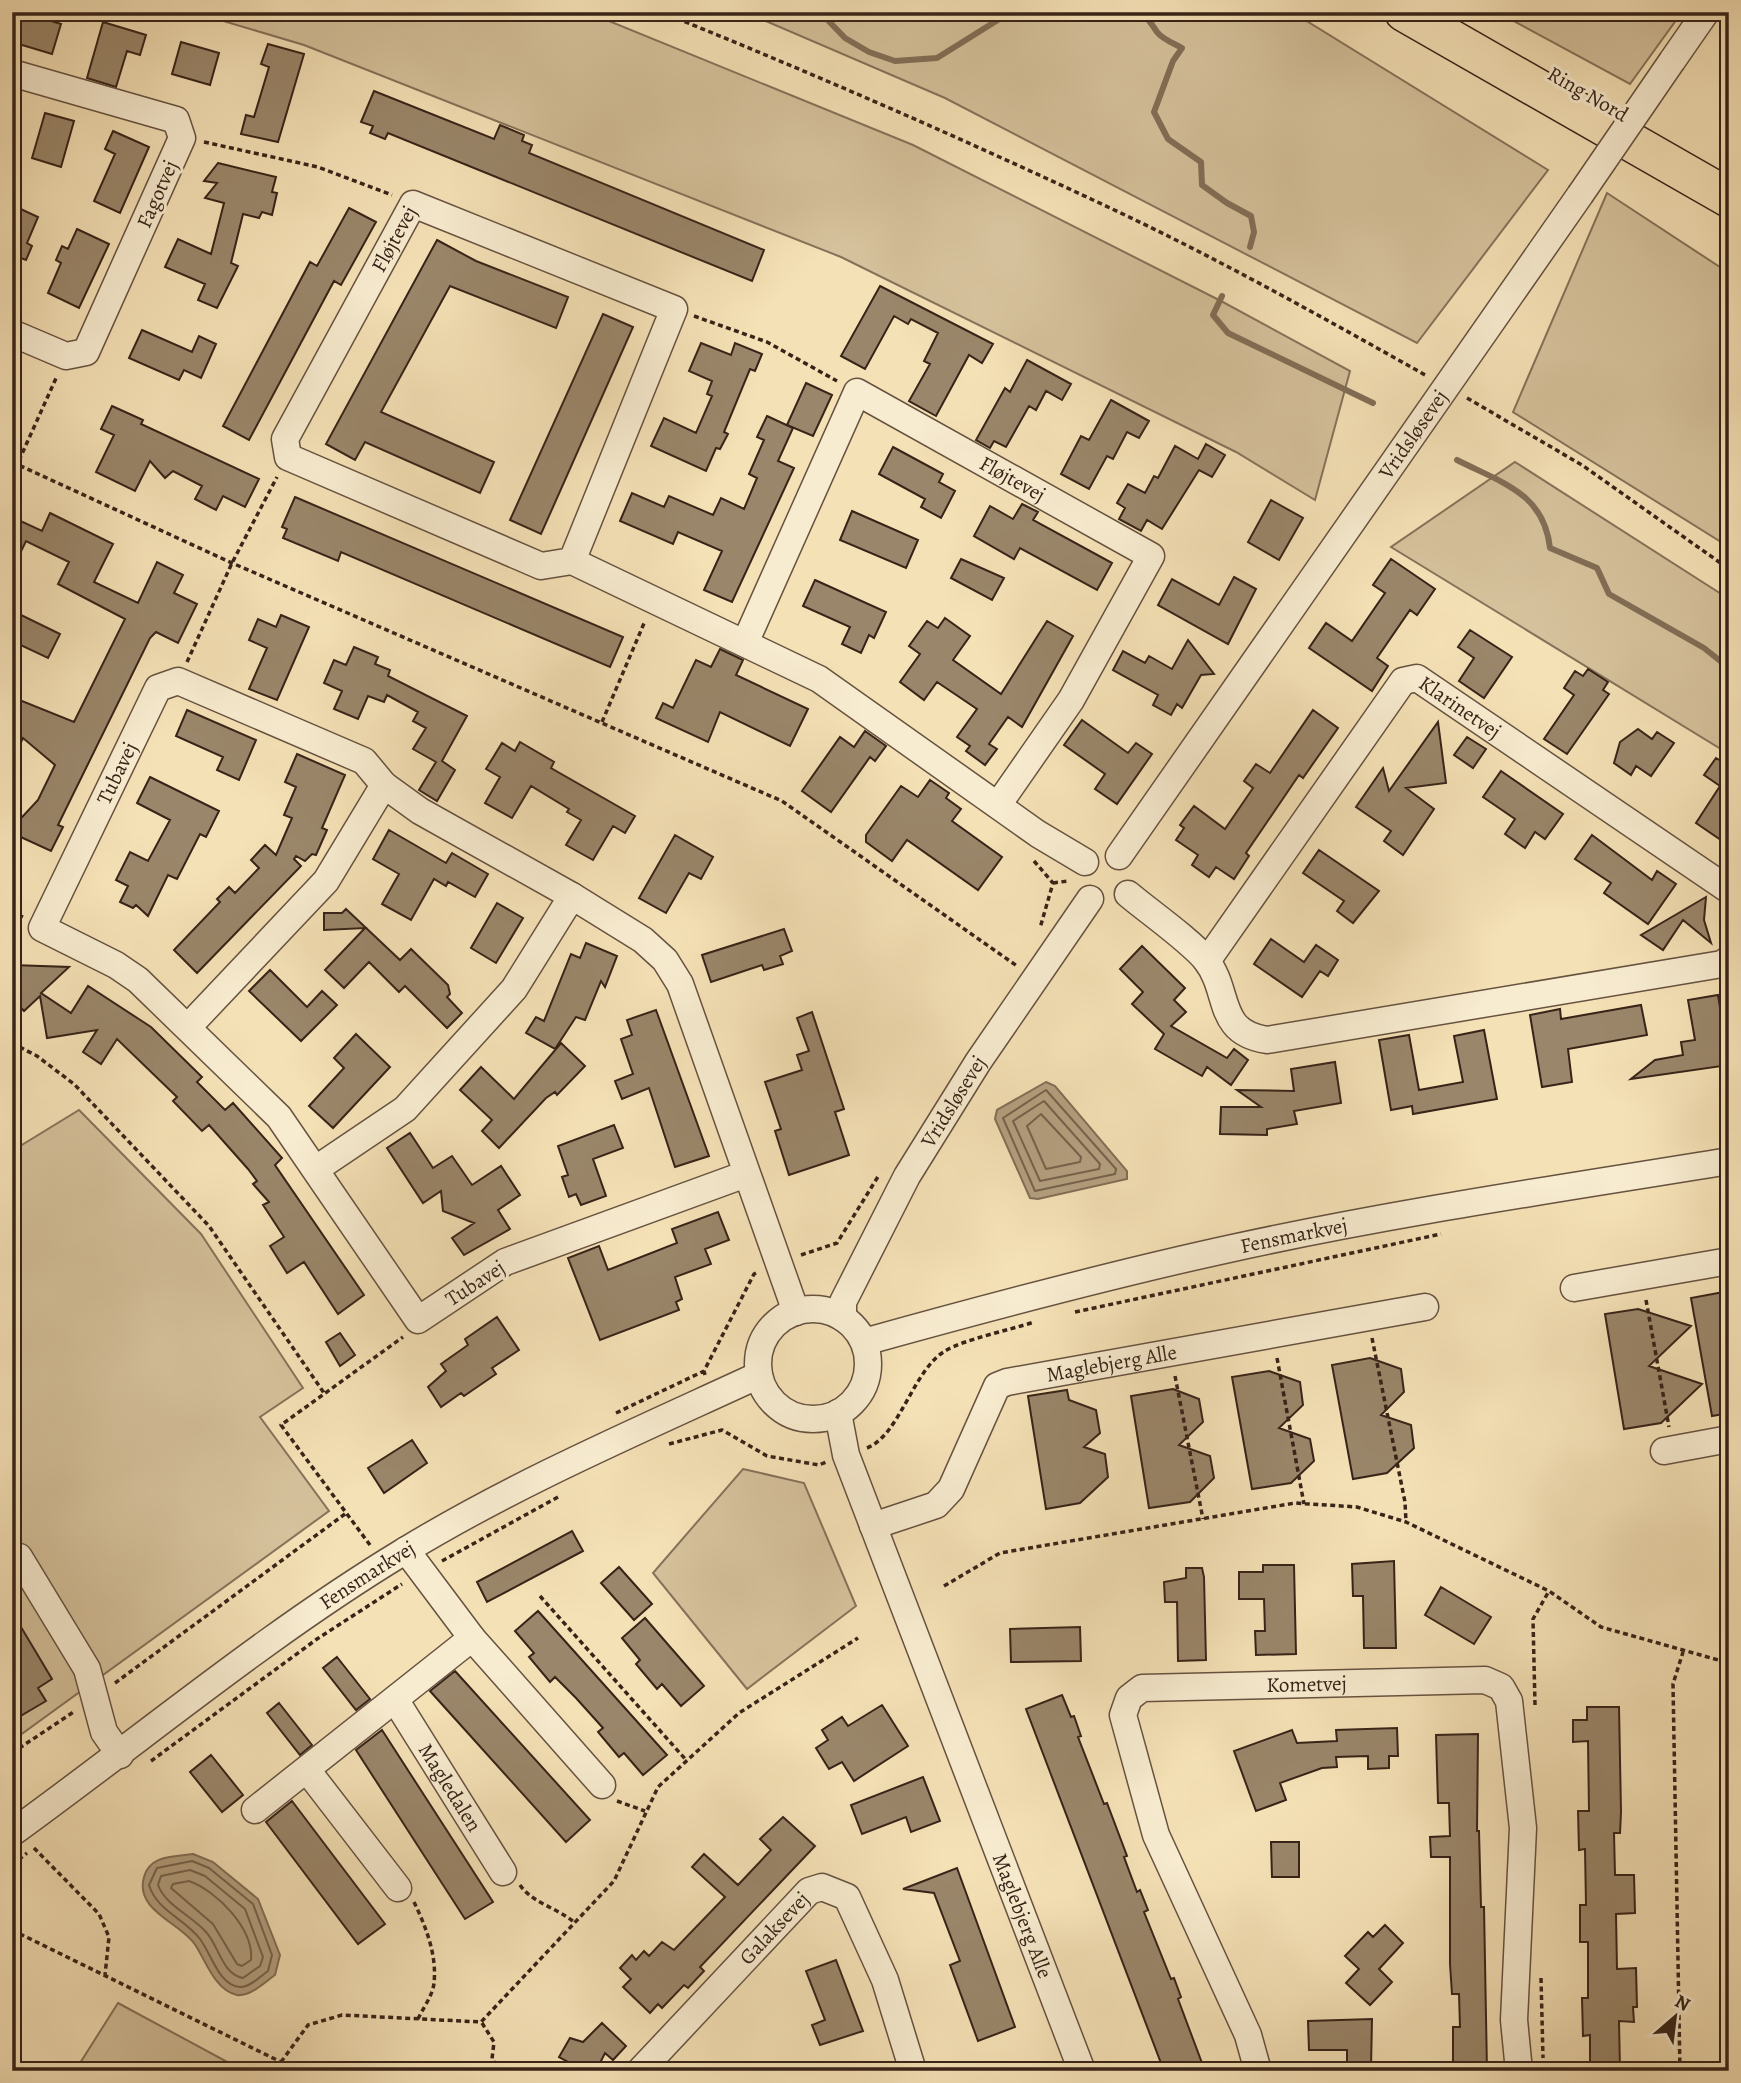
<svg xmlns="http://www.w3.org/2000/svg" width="1741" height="2083" font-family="Alegreya,serif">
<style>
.green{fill:#d5c19b;stroke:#86725a;stroke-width:2}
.water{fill:#b4a080;stroke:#826e56;stroke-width:2}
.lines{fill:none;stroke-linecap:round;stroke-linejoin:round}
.shore{stroke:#76624c;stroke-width:2}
.stream{stroke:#826e56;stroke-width:6}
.building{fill:#9a866a;stroke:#372318;stroke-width:2}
.minor-casing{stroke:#665240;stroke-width:29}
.highway-casing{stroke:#372318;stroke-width:41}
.path{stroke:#372318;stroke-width:3.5;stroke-dasharray:5 3.5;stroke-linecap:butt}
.minor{stroke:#f8ecd0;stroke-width:26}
.highway{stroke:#f5e1b6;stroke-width:38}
.minor-bridge-casing{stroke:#665240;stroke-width:29;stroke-linecap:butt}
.minor-bridge{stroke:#f8ecd0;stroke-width:26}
.labels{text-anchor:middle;stroke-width:6;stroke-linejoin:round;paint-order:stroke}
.street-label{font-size:21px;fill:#372318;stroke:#f8ecd0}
</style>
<rect width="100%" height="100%" fill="#f5e1b6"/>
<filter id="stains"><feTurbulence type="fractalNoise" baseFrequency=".00286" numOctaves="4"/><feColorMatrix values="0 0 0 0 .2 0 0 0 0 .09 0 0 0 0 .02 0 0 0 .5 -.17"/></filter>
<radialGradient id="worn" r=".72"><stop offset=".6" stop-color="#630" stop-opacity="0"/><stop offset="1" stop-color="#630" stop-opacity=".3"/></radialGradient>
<path class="green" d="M193 12H587L913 145 1221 301 1350 371 1315 500 1236 452 841 257 304 45Z
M745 12H1292L1548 170 1417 343 945 98Z
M1497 12H1682L1630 84Z
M1607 193 1729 273V547L1513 412Z
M1515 462 1729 599V754L1391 547Z
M79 1110 201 1234 303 1388 260 1417 329 1511 12 1741V1151Z
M743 1469 804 1483 856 1606 747 1689 653 1573Z
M118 2003 244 2071H75Z"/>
<path class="water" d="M1046 1082 1055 1086 1127 1171V1179L1038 1199 1030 1198 995 1119 997 1110Z
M193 1854 213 1862 258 1899 280 1955 275 1975C265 1982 250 1997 237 1995 216 1991 206 1962 196 1946 182 1923 134 1911 144 1877 150 1855 173 1857 193 1854Z"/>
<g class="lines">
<path class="shore" d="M1046 1090 1116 1169 1115 1174 1035 1191 1003 1118Z
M1044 1101 1100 1164 1099 1169 1040 1181 1013 1121Z
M1041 1114 1081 1157 1080 1162 1046 1169 1027 1126Z
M192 1861 209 1868 253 1904 272 1955 268 1971C261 1976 249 1988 240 1987 219 1986 211 1953 200 1939 184 1918 157 1911 149 1885L157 1868Z
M190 1870 205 1876 245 1909 263 1957 260 1966 243 1978C222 1974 219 1946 206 1932 191 1915 166 1906 158 1885L161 1876Z
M189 1881C217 1891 254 1929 251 1960L242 1966 237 1964 213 1924 171 1888 173 1884Z"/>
<path class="stream" d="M820 12 845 38 869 52 895 61 937 58 1001 18 1018 12
M1113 12 1114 16C1143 12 1141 8 1157 32 1162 39 1175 44 1182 48L1173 61 1154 112 1168 139 1201 162 1202 185 1227 203 1251 216 1254 232 1250 247
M1222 296 1213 315 1228 333 1373 403
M1457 460C1502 483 1544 493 1550 548L1597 568 1609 594 1704 648 1729 668"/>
</g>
<path class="building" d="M12 12H50L48 20 61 24 52 54 12 42Z
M103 22 146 35 140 55 127 51 116 87 87 78Z
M181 42 219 53 210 85 172 74Z
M268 44 304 54 278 142 241 134 246 115 254 117 269 67 261 64Z
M374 91 494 139 500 125 524 135 522 141 532 145 529 153 764 250 752 281 388 133 385 139 370 133 373 126 361 122Z
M45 113 74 121 61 167 32 158Z
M113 131 149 147 120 213 94 201 115 154 105 149Z
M218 163 276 177 272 192 277 193 272 215 262 212 259 218 243 214 231 263 238 266 217 308 198 300 205 284 165 267 178 239 211 254 224 203 205 198 217 183 204 181Z
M12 205 38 217 27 243 32 246 26 260 21 258 12 278Z
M349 208 376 222 341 285 334 281 249 440 223 426 310 262 317 266Z
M77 229 109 244 79 308 48 293 61 263 56 260 62 246 68 249Z
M437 240 476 261 568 297 556 328 450 286 381 412 494 462 480 493 365 442 355 460 326 444Z
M880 286 993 344 982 363 969 355 936 416 909 401 930 364 924 361 938 333 911 319 908 324 894 316 865 369 841 356Z
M603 314 633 327 541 534 510 520Z
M142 330 192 352 199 336 216 344 201 378 184 370 179 380 129 358Z
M701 343 731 355 735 343 762 354 755 371 750 369 724 432 728 434 720 449 716 448 706 471 651 446 664 418 696 433 712 396 707 394 712 381 689 371Z
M1027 360 1071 384 1062 400 1046 391 1036 410 1029 406 1006 447 994 441 990 448 976 440 1005 388 1010 392Z
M806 383 832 395 813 436 787 425Z
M1111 400 1149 421 1139 438 1127 432 1113 459 1107 456 1089 489 1061 474 1081 436 1089 440Z
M112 406 143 420 141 424 259 479 245 507 223 496 216 510 195 499 202 486 173 471 165 478 150 461 135 491 96 472 114 435 101 429Z
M767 416 793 428 778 461 794 468 732 602 704 590 722 551 678 532 673 544 620 521 632 493 664 507 669 496 713 515 721 498 744 509 757 478 749 474 764 440 757 437Z
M1206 444 1225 455 1212 477 1199 470 1162 529 1147 520 1141 531 1119 519 1125 508 1117 503 1128 484 1145 493 1154 476 1158 478 1175 446 1198 459Z
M893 447 943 474 939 482 955 491 941 518 921 507 925 499 879 474Z
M295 497 623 637 610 667 341 552 338 561 283 538 287 529 282 527Z
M1271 500 1303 518 1279 560 1248 542Z
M1022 504 1038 512 1033 520 1112 563 1097 590 1020 548 1014 559 974 536 990 506 1013 519Z
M852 511 918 540 906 568 840 540Z
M50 513 113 544 94 582 138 603 157 562 183 575 174 593 197 604 178 643 156 632 150 638 58 825 63 827 51 851 12 833V828L38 800 55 765 23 738 12 761V697L74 722 125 619 58 584 69 562 26 541 12 570V517L42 531Z
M961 559 1004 578 992 600 951 578Z
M1391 559 1435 589 1417 615 1410 610 1377 658 1388 666 1372 691 1309 648 1326 623 1352 641 1385 593 1373 585Z
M1234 577 1256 589 1228 644 1158 605 1172 579 1219 605Z
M815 580 886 612 874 638 869 635 861 653 842 644 850 627 803 606Z
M21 615 60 634 48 658 12 641Z
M281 615 309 627 277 700 249 689 267 648 249 640 258 619 276 627Z
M945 618 970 636 953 660 1001 694 1047 621 1073 636 1022 727 1008 717 989 744 997 749 985 765 966 751 970 746 957 737 977 709 937 682 924 700 900 682 920 654 909 646 927 621 938 628Z
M1470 630 1512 657 1484 698 1459 681 1474 658 1458 647Z
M1188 640 1214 674 1201 675 1182 708 1177 704 1171 715 1153 705 1158 695 1113 670 1123 651 1145 663 1149 656 1172 669Z
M354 647 378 657 375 664 390 670 388 676 467 716 442 761 455 770 437 801 419 790 436 762 413 749 426 728 413 721 418 712 387 695 384 702 368 696 358 719 334 709 342 691 324 683 334 660 346 665Z
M720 649 743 660 736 675 808 709 790 746 720 712 708 742 656 718 663 703 673 708 696 660 711 667Z
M1588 669 1608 682 1603 690 1609 694 1567 754 1544 739 1574 695 1564 688 1575 671 1583 676Z
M187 710 256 740 239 780 217 770 223 757 176 736Z
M1313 710 1338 728 1303 778 1299 775 1246 853 1249 856 1234 879 1216 867 1209 877 1192 865 1198 855 1176 840 1184 828 1180 825 1194 806 1225 829 1253 788 1244 781 1256 764 1270 773Z
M1082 720 1128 753 1136 743 1152 754 1117 804 1095 789 1105 774 1064 745Z
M1438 722 1446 783 1406 788 1434 809 1403 855 1384 841 1391 831 1356 807 1383 768 1389 791Z
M1638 729 1652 739 1657 732 1674 743 1651 776 1636 766 1631 775 1614 763 1620 742Z
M865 731 886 746 875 761 870 757 831 812 802 791 840 737 854 747Z
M1467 737 1486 749 1473 768 1454 755Z
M520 742 554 762 551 768 635 816 625 833 613 826 593 860 566 845 581 820 567 812 569 809 531 786 512 818 485 803 500 777 486 769 502 743 515 751Z
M297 754 345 775 322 828 327 830 316 855 312 854 305 861 296 856 294 859 301 866 197 973 174 950 220 902 217 899 229 887 235 893 259 868 251 860 265 845 276 855 292 818 284 815 296 787 285 782Z
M1716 758 1729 766V828L1721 840 1696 823 1720 786 1704 775Z
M1501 771 1563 814 1545 839 1535 832 1525 848 1505 834 1515 819 1483 797Z
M150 777 219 811 206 837 200 834 177 879 168 875 148 916 136 905 133 908 120 902 128 886 116 880 130 852 148 861 170 820 137 803Z
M930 780 949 793 946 798 961 809 952 821 1002 857 978 890 907 840 892 861 866 842V835L901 786 918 797Z
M389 830 446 863 452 853 488 874 475 897 448 882 446 886 434 879 411 920 382 904 399 874 373 859Z
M675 835 713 857 701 879 689 873 666 913 639 898Z
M1592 835 1652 880 1657 871 1676 884 1648 924 1604 893 1611 883 1575 859Z
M1319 850 1379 891 1353 923 1337 911 1344 901 1303 873Z
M1706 897 1704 920 1711 943 1683 920 1663 950 1641 935Z
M497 903 523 918 496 963 471 948Z
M346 909 400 960 411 949 448 985 450 994 447 997 462 1013 447 1028 405 986 399 992 369 962 344 988 325 970 365 928 324 930V913H342Z
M784 929 792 951 780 956 783 964 764 970 762 965 711 982 702 955Z
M1271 939 1304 962 1316 945 1338 960 1328 976 1320 971 1302 997 1254 964Z
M586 943 617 956 605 987 601 981 585 1020 576 1017 555 1049 526 1033 536 1017 544 1021 571 954 580 958Z
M1142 946 1185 988 1174 1000 1186 1012 1171 1026 1227 1058 1234 1049 1248 1060 1231 1085 1207 1067 1202 1076 1155 1049 1164 1034 1132 1004 1143 992 1120 969Z
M12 965 69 967 41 993 71 1013 88 986 151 1027 202 1077 197 1082 225 1110 233 1103 282 1158 275 1165 364 1295 338 1314 304 1262 287 1273 270 1246 284 1237 263 1205 269 1202 253 1184 257 1181 248 1169 209 1125 202 1131 173 1101 177 1097 117 1039 101 1064 83 1052 97 1030 47 1038 40 996 24 1011 12 998Z
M270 970 307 1007 322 991 337 1005 301 1041 249 991Z
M1718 995 1729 1065 1631 1079 1655 1060 1683 1055 1681 1042 1695 1040 1688 1000Z
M1641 1005 1647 1035 1568 1049 1572 1082 1542 1087 1530 1015 1560 1009 1561 1019Z
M656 1010 709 1156 675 1167 649 1088 622 1099 615 1081 633 1074 621 1039 632 1035 627 1020Z
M812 1012 844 1109 835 1112 849 1155 789 1175 775 1131 781 1129 765 1082 802 1070 797 1055 809 1051 797 1018Z
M1484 1030 1497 1099 1413 1114 1412 1106 1391 1110 1379 1040 1409 1035 1419 1090 1463 1082 1454 1036Z
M356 1034 390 1067 333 1128 309 1106 344 1068 334 1058Z
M561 1043 585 1066 557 1095 555 1092 546 1098 499 1148 482 1131 492 1120 460 1090 481 1067 514 1099Z
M1335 1062 1341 1103 1294 1111 1297 1124 1267 1129V1135L1220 1134 1221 1107H1261L1237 1090 1294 1091 1291 1069Z
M614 1125 623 1148 593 1159 606 1196 581 1205 576 1194 569 1197 562 1177 568 1175 558 1146Z
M410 1133 433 1168 452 1156 472 1185 501 1166 520 1195 498 1210 510 1229 464 1255 452 1238 474 1223 443 1211 441 1191 423 1203 387 1148Z
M718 1212 729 1240 705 1249 711 1264 675 1277 682 1299 676 1302 679 1310 600 1340 568 1258 599 1246 608 1270 677 1243 672 1229Z
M1729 1291V1413L1712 1416 1691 1298Z
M1638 1309 1691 1326 1649 1366 1702 1384 1661 1423 1624 1429 1605 1314Z
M497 1317 519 1350 492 1368 496 1374 464 1396 461 1393 441 1407 428 1387 446 1371 441 1364 468 1345 465 1339Z
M340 1333 355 1355 340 1366 326 1342Z
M1370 1358 1401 1369 1404 1392 1381 1415 1411 1425 1414 1448 1387 1473 1353 1479 1332 1365Z
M1269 1371 1300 1382 1303 1405 1279 1428 1310 1439 1314 1461 1291 1483 1252 1489 1232 1377Z
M1173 1389 1199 1399 1203 1422 1179 1445 1210 1456 1214 1478 1190 1502 1149 1508 1131 1396Z
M1067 1390 1069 1400 1096 1410 1100 1433 1084 1447 1105 1454 1108 1477 1080 1503 1046 1509 1028 1396Z
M412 1440 427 1463 384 1493 368 1468Z
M572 1531 583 1551 487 1602 477 1582Z
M1394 1561 1396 1648H1364L1363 1596H1353L1352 1564Z
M1263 1565H1294L1296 1654 1256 1655 1255 1631H1265L1264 1599H1239V1572H1263Z
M619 1567 652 1604 634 1620 601 1583Z
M1186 1568H1202L1204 1577 1206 1660 1178 1661 1177 1602H1165L1164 1582 1186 1578Z
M1441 1587 1491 1617 1474 1644 1425 1615Z
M538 1611 667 1755 643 1775 624 1753 619 1757 598 1732 603 1728 576 1698 555 1677 550 1682 529 1657 534 1653 515 1631Z
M12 1612 52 1679 38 1688 46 1701 12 1721Z
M645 1618 704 1686 681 1706 662 1684 657 1689 636 1664 640 1660 622 1638Z
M1080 1627 1081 1661 1011 1662 1010 1629Z
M337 1657 370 1699 356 1710 323 1668Z
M455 1671 590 1820 566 1842 430 1691Z
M1062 1695 1071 1717 1074 1716 1081 1736 1078 1737 1104 1804 1107 1803 1127 1856 1124 1857 1137 1892 1140 1890 1148 1910 1144 1912 1171 1979 1174 1978 1181 1997 1178 1999 1205 2071H1164L1050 1772 1026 1709Z
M279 1703 312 1745 300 1755 267 1713Z
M882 1705 908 1746 854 1781 842 1762 829 1769 816 1748 828 1740 822 1730 842 1717 848 1726Z
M1587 1707H1619L1621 1812 1620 1833H1614L1615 1875H1634L1635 1913 1616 1914 1617 1969 1636 1968 1637 2007H1633L1634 2022 1619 2021 1620 2071H1590V2035L1583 2036 1582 1998H1588V1942H1580V1905H1586L1585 1849 1579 1850 1578 1811H1589L1588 1741 1573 1742V1720H1587Z
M1397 1728 1398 1756H1389V1768L1368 1769V1756L1336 1757 1337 1767 1322 1768 1280 1783 1286 1800 1256 1811 1234 1751 1292 1730 1297 1743 1337 1741 1336 1730Z
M382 1730 493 1902 465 1919 356 1750Z
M1478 1734 1477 1831H1479L1481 1907H1484L1487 2071H1453V2027H1460L1459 1994H1452L1450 1964V1857H1431L1430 1837 1450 1836 1449 1803H1438L1436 1735Z
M211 1755 243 1795 222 1812 190 1772Z
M923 1777 940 1821 911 1832 906 1817 862 1834 851 1805Z
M292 1801 385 1924 358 1944 266 1822Z
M783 1817 815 1846 700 1967 704 1971 688 1988 684 1985 662 2008 658 2004 650 2013 623 1987 631 1979 620 1968 632 1955 636 1960 644 1951 649 1956 662 1942 674 1950 725 1897 692 1867 704 1854 738 1885 771 1850 760 1839Z
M1271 1842H1299V1877H1272Z
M957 1868 1015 2027 978 2041 950 1965 960 1961 934 1893 903 1889Z
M1385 1925 1403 1943 1379 1969 1392 1982 1370 2005 1346 1983 1359 1969 1345 1956 1368 1932 1373 1937Z
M836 1960 863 2031 820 2045 812 2025 825 2020 806 1971Z
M1372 2019 1371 2067 1347 2068V2050H1309L1308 2021Z
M602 2023 626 2046 613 2060 605 2053 596 2071H563L568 2062 559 2057 570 2038 583 2042Z"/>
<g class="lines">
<defs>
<g id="minor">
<path d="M1672 61 1706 12"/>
<path d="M12 73 176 120 182 138 86 352 66 356 12 333"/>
<path id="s1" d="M572 561 541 566 288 457 285 439 413 204 674 309 572 561 819 679 1038 834 1085 862"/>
<path id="s2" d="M745 643 857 392 1151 556 1071 700 998 805"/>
<path id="s3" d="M1119 856 1580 195"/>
<path d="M1128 894C1148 911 1191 941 1206 960 1231 992 1215 1032 1267 1040L1722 964 1729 959"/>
<path id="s4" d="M1207 961 1403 681 1417 678 1729 890"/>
<path d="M188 1027 326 881 384 785"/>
<path d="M316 1169 405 1109 514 989 572 896"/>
<path id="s5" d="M746 1174 505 1262 418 1320 279 1117 138 980 116 965 42 928 158 688 178 681 364 761 384 785 420 811 572 896 643 940 665 960 680 984 796 1312"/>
<path d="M1574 1288 1729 1261"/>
<circle cx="813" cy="1364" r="55"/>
<path id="s6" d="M843 1318V1302L907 1176 978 1062 1090 899"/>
<path id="s7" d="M864 1342C986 1308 1109 1275 1233 1248 1397 1212 1564 1188 1729 1161"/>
<path id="s8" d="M838 1413 846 1455 1082 2071"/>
<path d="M1664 1451 1729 1439"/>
<path id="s9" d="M873 1526 936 1505 951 1489 997 1386 1007 1382 1425 1307"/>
<path d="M406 1550 472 1638 602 1785"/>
<path d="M19 1557 87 1669 104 1732 120 1755"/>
<path id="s10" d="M396 1701 503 1872"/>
<path d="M307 1770 398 1888"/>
<path d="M255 1810 472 1638"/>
<path id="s11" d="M12 1833C142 1739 266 1635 403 1552 516 1483 640 1430 759 1375"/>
<path id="s12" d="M640 2071 809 1891 822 1887 847 1897 885 1980 913 2071"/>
<path id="s13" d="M1258 2071 1248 2035 1156 1835 1123 1715 1129 1698 1142 1688 1485 1680 1501 1687 1509 1701 1523 1828 1514 2020 1519 2071"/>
</g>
<path id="highway" d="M1404 12 1729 198"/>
</defs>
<use href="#minor" class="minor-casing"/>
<use href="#highway" class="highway-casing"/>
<path class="path" d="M661 12C812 73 961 138 1108 207 1217 258 1322 317 1427 376
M204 142 318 167 392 195
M694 316 767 342 837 381
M1467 398 1582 465 1729 569
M12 462 232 563 782 801 1017 966
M12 476 57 376
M187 662 232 563 277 477
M602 722 645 621
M1034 861 1053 883 1040 928
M1053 883 1068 881
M12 912 23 917
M12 1043 37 1056 74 1084 209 1226 324 1393
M801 1255 837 1243 879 1175
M1646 1300 1669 1427
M1075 1312 1441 1234
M1372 1338 1405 1502 1406 1522
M1277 1358 1304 1504
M705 1375 704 1371 754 1274 758 1272
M1175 1376 1203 1519
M616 1413 704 1371
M669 1444 722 1430 767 1456 819 1465 826 1462
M867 1448C900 1435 913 1370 945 1351 965 1339 1010 1330 1034 1322
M370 1545 281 1425 403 1337
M442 1561 558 1497
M944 1586 1000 1553 1295 1503 1357 1507 1406 1522 1549 1591 1601 1627 1729 1663
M540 1596 687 1761
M115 1683 345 1514
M1535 1705 1533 1619 1549 1591
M12 1753 75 1711
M151 1761 317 1639 402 1584
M617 1801 645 1811
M34 1848 99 1914 109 1937 105 1975
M12 1865 27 1853
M520 1885C532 1903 558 1908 575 1923
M414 1902C426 1927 437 1955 434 1983 433 1995 423 2008 418 2019
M12 1930 281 2062 293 2071
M1541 1978 1543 2058
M482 2023 494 2042 492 2059 501 2071
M281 2062 308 2025 342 2015 481 2022 614 1881 658 1787 739 1713 858 1638
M1680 2071 1673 1684 1683 1652"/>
<use href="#minor" class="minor"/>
<use href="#highway" class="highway"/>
<defs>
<path id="minor-bridge" d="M1580 195 1672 61"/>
</defs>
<use href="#minor-bridge" class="minor-bridge-casing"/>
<use href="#minor-bridge" class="minor-bridge"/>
</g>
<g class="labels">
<g class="street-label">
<text transform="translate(1588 94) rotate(30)" y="7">Ring Nord</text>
<text transform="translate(157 194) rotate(-66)" y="7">Fagotvej</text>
<text dy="7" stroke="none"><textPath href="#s1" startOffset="553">Fløjtevej</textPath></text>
<text dy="7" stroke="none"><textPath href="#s3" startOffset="514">Vridsløsevej</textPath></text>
<text dy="7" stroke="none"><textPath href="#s2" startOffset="453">Fløjtevej</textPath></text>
<text dy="7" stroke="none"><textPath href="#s4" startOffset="408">Klarinetvej</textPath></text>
<text dy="7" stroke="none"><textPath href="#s5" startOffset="1085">Tubavej</textPath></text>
<text dy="7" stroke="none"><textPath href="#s6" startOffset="245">Vridsløsevej</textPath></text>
<text dy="7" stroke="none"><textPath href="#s7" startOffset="443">Fensmarkvej</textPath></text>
<text transform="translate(475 1283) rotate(-33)" y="7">Tubavej</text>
<text dy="7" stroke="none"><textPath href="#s9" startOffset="318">Maglebjerg Alle</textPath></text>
<text dy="7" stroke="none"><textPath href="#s11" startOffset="439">Fensmarkvej</textPath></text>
<text dy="7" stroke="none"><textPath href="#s13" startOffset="581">Kometvej</textPath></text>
<text dy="7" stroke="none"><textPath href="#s10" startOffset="102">Magledalen</textPath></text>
<text dy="7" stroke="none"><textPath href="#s8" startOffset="536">Maglebjerg Alle</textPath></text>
<text dy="7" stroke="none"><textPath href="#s12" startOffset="196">Galaksevej</textPath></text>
</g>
</g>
<rect width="1741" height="2083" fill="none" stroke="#f5e1b6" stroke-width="42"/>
<rect x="14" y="14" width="1713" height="2055" fill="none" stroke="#372318" stroke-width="3.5"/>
<rect x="21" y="21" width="1699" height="2041" fill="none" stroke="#372318" stroke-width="2"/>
<g transform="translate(1675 2017) rotate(28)" stroke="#f8ecd0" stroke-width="5" paint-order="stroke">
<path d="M0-5L12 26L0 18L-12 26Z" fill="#372318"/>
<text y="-10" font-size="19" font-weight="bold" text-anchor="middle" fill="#372318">N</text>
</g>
<rect width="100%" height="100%" filter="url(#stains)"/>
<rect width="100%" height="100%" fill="url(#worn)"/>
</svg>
